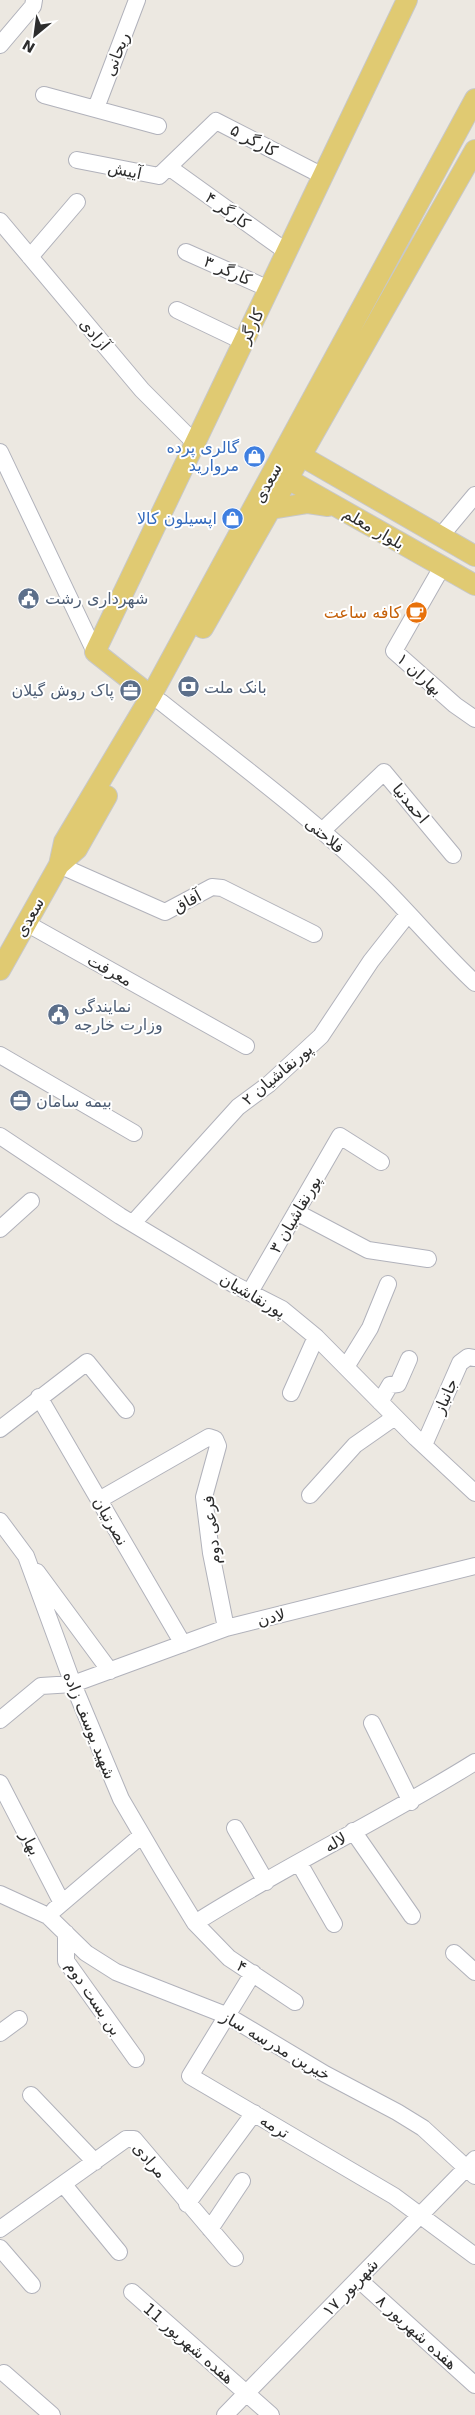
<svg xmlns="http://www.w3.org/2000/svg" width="475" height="2415" font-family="'DejaVu Sans',Vazirmatn,sans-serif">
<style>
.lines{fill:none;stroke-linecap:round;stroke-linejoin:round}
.minor-casing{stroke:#b1b2bb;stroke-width:18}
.major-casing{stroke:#c8c8c8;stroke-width:22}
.minor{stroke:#fff;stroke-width:16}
.major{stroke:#e0ca72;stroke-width:20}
.labels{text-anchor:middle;stroke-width:4;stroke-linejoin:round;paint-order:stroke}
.street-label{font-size:16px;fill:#2d2d2d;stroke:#fff}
.shop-label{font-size:16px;fill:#366cbe;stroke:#fff;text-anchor:end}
.service-label{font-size:16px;fill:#4e5e75;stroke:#fff;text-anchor:start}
.food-label{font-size:16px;fill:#c56008;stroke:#fff;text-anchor:end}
</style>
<rect width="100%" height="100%" fill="#ece8e1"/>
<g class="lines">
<defs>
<path id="minor" d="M0 45 33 6 34 0
M44 95 158 126
M96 108 137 0
M77 160 159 176 216 121 323 176
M170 168 287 252
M0 221 142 390 195 443
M186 252 269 289
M30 257 77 202
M177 310 244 342
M0 452 95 652
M440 537 475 495
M442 567 394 651 455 705 475 719
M161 702C235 761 313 818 380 884 413 917 442 952 475 983
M322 831 384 772 453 855
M59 865 165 912 212 887 222 888 314 934
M26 923 246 1046
M0 1055 134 1133
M0 1136 120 1216 233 1284 282 1309 316 1337 416 1438 475 1493
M296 1212 368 1250 428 1259
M133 1223 238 1107 269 1084 321 1036 371 961 408 914
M0 1229 31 1201
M250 1292 340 1136 381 1162
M346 1367 370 1328 388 1284
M291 1393 316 1337
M39 1397 183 1644
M380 1402 390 1385 398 1384 409 1359
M0 1429 87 1362 126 1410
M424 1445 460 1363 468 1357 475 1358
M310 1495 355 1445 395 1417
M99 1500 209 1437 215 1439 218 1446 204 1497 211 1553 226 1628
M0 1521 26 1556 73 1684 121 1799 162 1869 195 1923 229 1958 295 2002
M37 1572 110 1671
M0 1720 41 1686 73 1684 226 1628 475 1566
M372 1723 411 1802
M0 1783 62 1903
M235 1828 266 1882
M353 1831 412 1916
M299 1863 334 1924
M0 1894 48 1916 86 1953 116 1972 228 2016 325 2074 397 2112 423 2128 475 2176
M54 1910 142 1835
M195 1923C286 1865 384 1819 475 1762
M66 1933V1961L136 2059
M454 1953 475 1972
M253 1973 190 2076 394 2196 475 2256
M0 2033 19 2019
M31 2095 95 2162
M64 2185 119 2252
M187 2204 254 2113
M0 2229 126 2139H134L235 2258
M210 2229 242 2181
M0 2248 32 2285
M358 2279 475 2385
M132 2292 271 2415
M4 2373 52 2415
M225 2415 475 2159"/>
<path id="major" d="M291 450 475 556
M279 474 475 585
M271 509 308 503 328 506
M203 628 475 150
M151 696 95 652 407 0
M59 865 77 849 107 796
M0 970 59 865 64 842 151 696 475 99"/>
</defs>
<use href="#minor" class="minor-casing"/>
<use href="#major" class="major-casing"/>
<use href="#minor" class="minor"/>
<use href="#major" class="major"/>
</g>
<defs>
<symbol id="shop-disc" viewBox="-11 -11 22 22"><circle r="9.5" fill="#3f7fe0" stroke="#fff"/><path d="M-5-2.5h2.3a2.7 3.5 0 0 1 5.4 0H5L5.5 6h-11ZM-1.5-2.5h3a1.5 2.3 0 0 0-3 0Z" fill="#fff"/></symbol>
<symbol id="civic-disc" viewBox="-11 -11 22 22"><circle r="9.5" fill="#5c6f8a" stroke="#fff"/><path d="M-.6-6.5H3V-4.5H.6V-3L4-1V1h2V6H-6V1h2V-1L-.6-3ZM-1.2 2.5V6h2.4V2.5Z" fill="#fff"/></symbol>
<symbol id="cafe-disc" viewBox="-11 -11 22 22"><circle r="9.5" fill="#e8710a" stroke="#fff"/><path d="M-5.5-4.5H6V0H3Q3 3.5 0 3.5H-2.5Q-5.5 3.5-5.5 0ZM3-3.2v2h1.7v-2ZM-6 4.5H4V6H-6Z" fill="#fff"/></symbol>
<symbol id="bank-disc" viewBox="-11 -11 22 22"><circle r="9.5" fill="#5c6f8a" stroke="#fff"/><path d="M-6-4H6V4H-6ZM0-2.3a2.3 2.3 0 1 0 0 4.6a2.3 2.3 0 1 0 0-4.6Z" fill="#fff"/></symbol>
<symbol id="office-disc" viewBox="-11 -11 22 22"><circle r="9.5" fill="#5c6f8a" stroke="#fff"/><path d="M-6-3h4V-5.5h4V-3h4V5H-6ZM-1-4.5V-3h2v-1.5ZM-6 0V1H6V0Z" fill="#fff"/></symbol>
</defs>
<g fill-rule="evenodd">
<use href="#shop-disc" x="242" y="444" width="25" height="25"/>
<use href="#shop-disc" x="220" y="506" width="25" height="25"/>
<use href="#civic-disc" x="16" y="586" width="25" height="25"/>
<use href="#cafe-disc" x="404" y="600" width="25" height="25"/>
<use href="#bank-disc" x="176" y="674" width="25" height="25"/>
<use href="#office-disc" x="118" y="678" width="25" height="25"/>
<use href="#civic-disc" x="46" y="1002" width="25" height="25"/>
<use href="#office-disc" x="8" y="1088" width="25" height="25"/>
</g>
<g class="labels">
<g class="street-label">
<text transform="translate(116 54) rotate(-69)" y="6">ریحانی</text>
<text transform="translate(254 140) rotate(28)" y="6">کارگر ۵</text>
<text transform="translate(125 170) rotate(12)" y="6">آییش</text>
<text transform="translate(228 210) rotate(36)" y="6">کارگر ۴</text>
<text transform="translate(228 270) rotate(24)" y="6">کارگر ۳</text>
<text transform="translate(251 326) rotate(-64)" y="6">کارگر</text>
<text transform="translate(95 334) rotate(50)" y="6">آزادی</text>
<text transform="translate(267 483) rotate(-62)" y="6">سعدی</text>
<text transform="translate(374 528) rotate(30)" y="6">بلوار معلم</text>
<text transform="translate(420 674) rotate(42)" y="6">بهاران ۱</text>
<text transform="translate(411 803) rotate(50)" y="6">احمدنیا</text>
<text transform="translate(325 835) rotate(41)" y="6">فلاحتی</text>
<text transform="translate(187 901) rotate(-28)" y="6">آفاق</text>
<text transform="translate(29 917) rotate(-61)" y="6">سعدی</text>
<text transform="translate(110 970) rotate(29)" y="6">معرفت</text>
<text transform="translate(277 1074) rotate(-40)" y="6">پورنقاشیان ۲</text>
<text transform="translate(295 1214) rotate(-60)" y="6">پورنقاشیان ۳</text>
<text transform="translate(253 1295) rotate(30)" y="6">پورنقاشیان</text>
<text transform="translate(445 1396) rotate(-66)" y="6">جانباز</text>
<text transform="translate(111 1521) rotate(60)" y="6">نصرتیان</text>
<text transform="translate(211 1530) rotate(-96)" y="6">فرعی دوم</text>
<text transform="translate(271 1617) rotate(-14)" y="6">لادن</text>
<text transform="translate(90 1725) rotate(68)" y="6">شهید یوسف زاده</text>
<text transform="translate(335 1842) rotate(-30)" y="6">لاله</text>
<text transform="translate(31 1843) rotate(63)" y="6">بهار</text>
<text transform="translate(242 1966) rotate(32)" y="6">۴</text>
<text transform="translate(94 1998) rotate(56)" y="6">بن بست دوم</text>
<text transform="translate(276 2045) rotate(30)" y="6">خیرین مدرسه ساز</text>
<text transform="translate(275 2126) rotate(31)" y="6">ترمه</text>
<text transform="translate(150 2160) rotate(49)" y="6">مرادی</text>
<text transform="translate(350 2287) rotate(-46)" y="6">۱۷ شهریور</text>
<text transform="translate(417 2332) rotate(42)" y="6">هفده شهریور ۸</text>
<text transform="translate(189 2343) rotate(41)" y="6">هفده شهریور 11</text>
</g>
<g class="shop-label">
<text x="239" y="453">گالری پرده<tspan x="239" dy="18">مروارید</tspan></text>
<text x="217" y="524">اپسیلون کالا</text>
</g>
<g class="service-label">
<text x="45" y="604">شهرداری رشت</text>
<text x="204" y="693">بانک ملت</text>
<text x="114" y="696" text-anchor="end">پاک روش گیلان</text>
<text x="74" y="1012">نمایندگی<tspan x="74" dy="18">وزارت خارجه</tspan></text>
<text x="36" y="1107">بیمه سامان</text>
</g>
<g class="food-label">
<text x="401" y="618">کافه ساعت</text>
</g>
</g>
<g transform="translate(35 35) rotate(209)" stroke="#ffffff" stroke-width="4" paint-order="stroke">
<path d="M0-4L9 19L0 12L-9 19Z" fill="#2d2d2d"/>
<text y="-8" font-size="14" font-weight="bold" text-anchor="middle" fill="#2d2d2d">N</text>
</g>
</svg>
